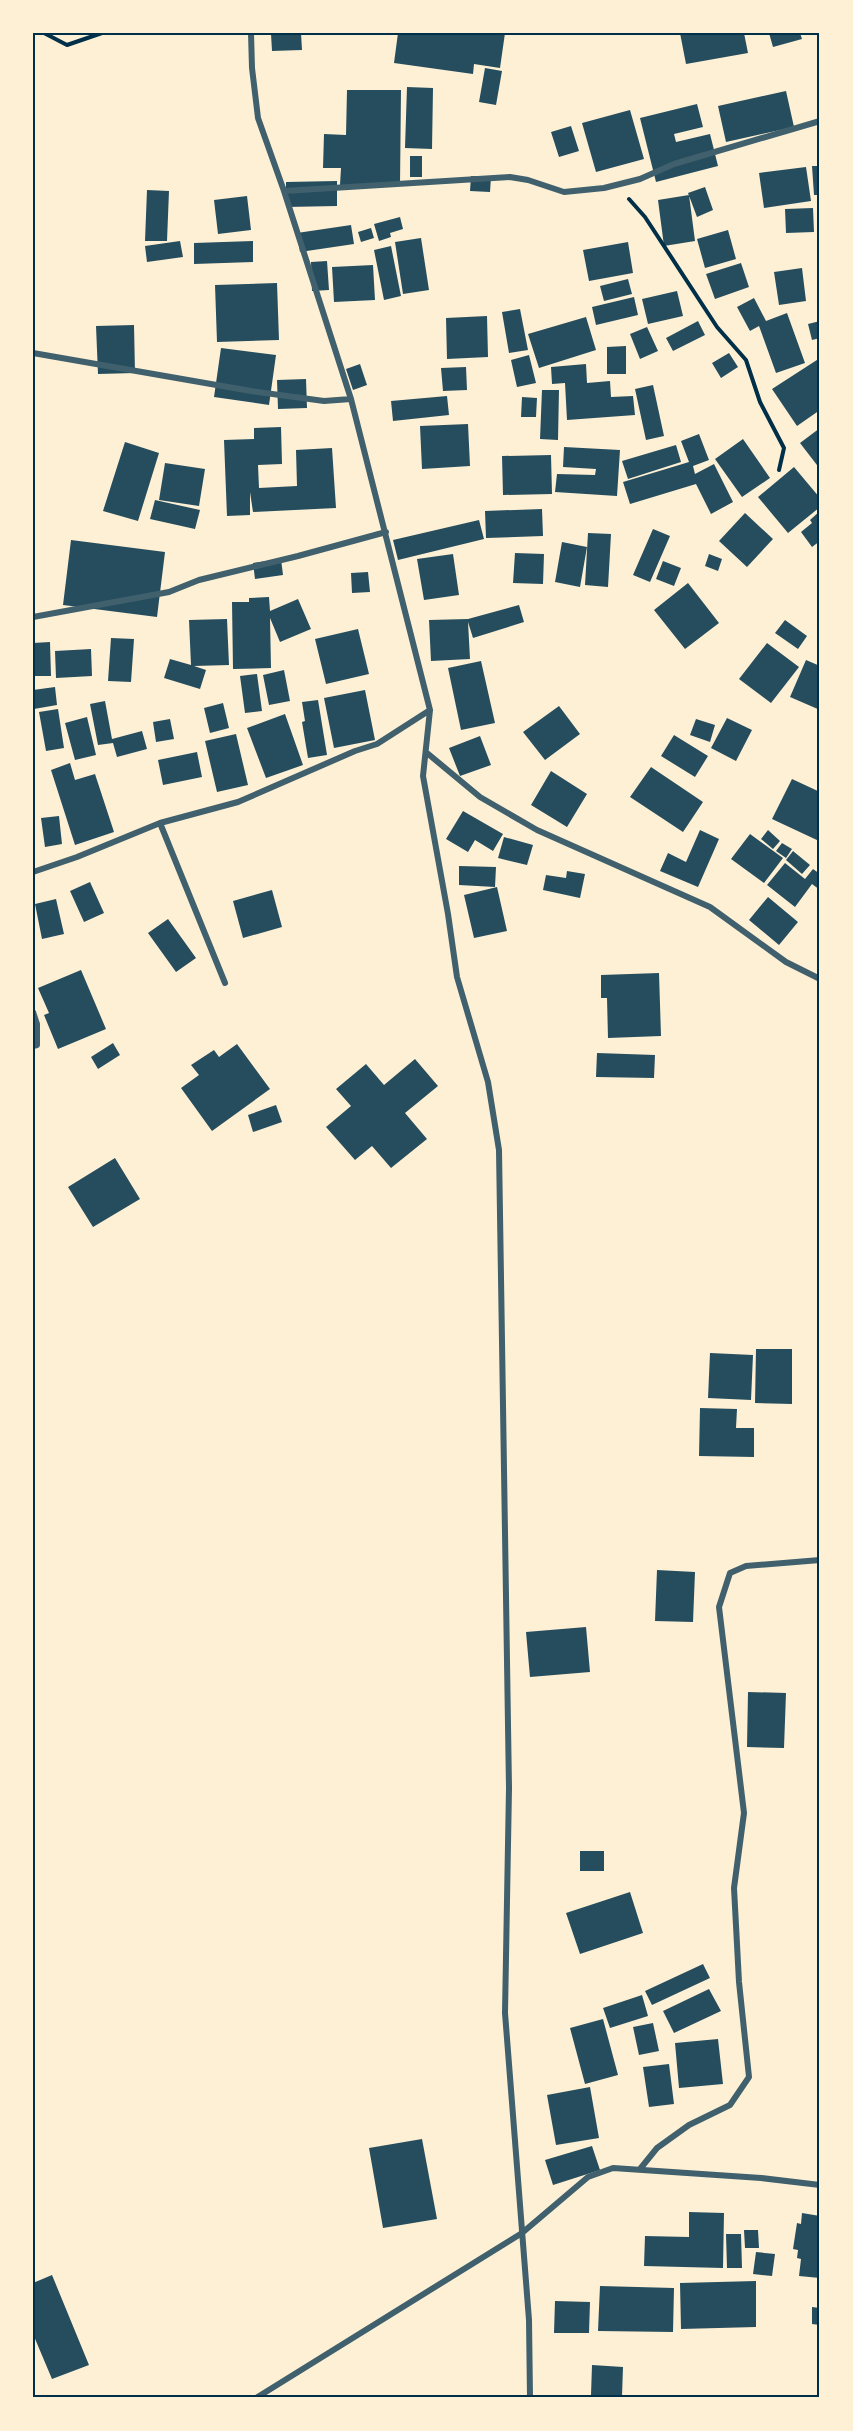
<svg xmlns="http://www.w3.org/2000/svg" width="853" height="2431" font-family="'PT Sans Narrow',sans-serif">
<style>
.building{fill:#264d5e}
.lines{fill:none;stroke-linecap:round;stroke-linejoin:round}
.path{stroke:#003049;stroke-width:4}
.minor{stroke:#3f606c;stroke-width:6}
.neatline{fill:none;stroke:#003049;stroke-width:2}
</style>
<rect width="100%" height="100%" fill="#fdf0d5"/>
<path class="building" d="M301 33 302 50 272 51 271 34Z
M398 33H505L500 68 474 64 473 74 394 63Z
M680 33H744L748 53 686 64Z
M769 33H800L802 39 773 47Z
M485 68 502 71 496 105 479 102Z
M407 87 433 88 432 149 405 148Z
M347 90H401L400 185H340L341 168H323L324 134 346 135Z
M786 91 794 127 726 142 718 106Z
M697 104 703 127 674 134 676 142 710 134 718 166 656 182 640 118Z
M630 110 644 159 596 172 582 123Z
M571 126 579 151 559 157 551 132Z
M410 156H422V177H410Z
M812 166H820V195H814Z
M806 167 811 201 764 208 759 173Z
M471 176 491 177 490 192 470 191Z
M337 181V206L286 207V182Z
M705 187 713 210 697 217 688 193Z
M147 190 169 191 167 241H145Z
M689 195 695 241 664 246 658 200Z
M247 196 251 230 218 234 214 200Z
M813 208 814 232 786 233 785 209Z
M400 217 403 229 390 233 391 237 379 241 374 224Z
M351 225 354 244 300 252 297 233Z
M371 228 374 238 361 242 358 232Z
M728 230 736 259 705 268 697 239Z
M421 238 429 290 403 294 395 242Z
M180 241 183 257 147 262 145 246Z
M253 241V262L194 264V243Z
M628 242 633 273 589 281 583 250Z
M391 246 401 296 384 300 374 250Z
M327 261 329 290 312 291 311 262Z
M741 263 749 287 715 299 706 274Z
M373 265 375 300 334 302 332 267Z
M802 268 806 301 779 305 774 272Z
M628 279 632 294 604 301 600 286Z
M277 283 279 340 217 342 215 285Z
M677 291 683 316 648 324 642 299Z
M634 297 638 315 596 325 592 307Z
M754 298 766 321 787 313 805 363 776 373 759 326 750 331 737 307Z
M520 309 528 350 509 353 502 312Z
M487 316 488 357 447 359 446 318Z
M586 317 596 350 539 368 528 334Z
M698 321 705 335 673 351 666 338Z
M820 321V338L812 340 808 324Z
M134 325 135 373 98 374 96 326Z
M647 327 658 351 640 359 630 334Z
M626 346V374H607V347Z
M221 348 276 355 269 405 214 397Z
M729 353 738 367 721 378 712 363Z
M529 355 536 383 517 387 511 360Z
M820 358V410L797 426 772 389Z
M360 364 367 385 353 390 346 369Z
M586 364 587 383 610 381 611 397 633 396 635 415 567 420 565 383 552 384 551 367Z
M466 367 467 390 443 391 441 368Z
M306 379 307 408 278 409 277 380Z
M653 385 664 436 646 440 635 389Z
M542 390H559L558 440 540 439Z
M447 396 449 415 393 421 391 401Z
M522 397 537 398 536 417H521Z
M468 424 470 466 422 469 420 426Z
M281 427 282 464 258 465 259 488 297 486 296 450 332 448 336 508 253 512 250 492V515L227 516 224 440 254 439V428Z
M820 428V469L800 443Z
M699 434 709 460 693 466 695 474 714 464 733 502 711 514 696 484 630 504 623 482 689 462 681 441Z
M743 439 770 478 742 497 715 459Z
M125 442 159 453 138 521 103 511Z
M676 445 681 462 628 479 622 461Z
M564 447 620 450 617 496 555 492 557 474 595 475 596 469 563 467Z
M551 455 552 494 503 495 502 456Z
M165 463 205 469 199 506 159 500Z
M794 467 820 498V507L788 533 758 497Z
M155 500 200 510 195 529 150 519Z
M542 509 543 536 486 538 485 511Z
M820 511V541L812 547 801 532 812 523 810 520Z
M745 513 773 539 747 567 719 541Z
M479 520 484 539 398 560 393 540Z
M653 529 670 536 650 582 633 575Z
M588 533 611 534 608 587 585 585Z
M71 540 165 552 157 617 63 605Z
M562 542 587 547 580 587 555 582Z
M515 553 544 554 543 584 513 583Z
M453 554 459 595 424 600 417 559Z
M709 554 722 559 718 571 705 566Z
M281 559 283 575 255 579 253 563Z
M663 561 681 568 674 586 656 579Z
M368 572 370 592 352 593 351 573Z
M688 583 719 623 685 649 654 610Z
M269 597 270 611 298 599 311 629 280 642 270 618 271 668 233 669 232 602H249V598Z
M519 605 524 622 473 638 468 622 470 659 431 661 429 620 468 619Z
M227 619 229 665 194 666 206 670 200 689 164 678 170 659 191 665 189 620Z
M785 620 807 636 798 649 775 633Z
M358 629 369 674 326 684 315 639Z
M111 638 134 639 131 682 108 681Z
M50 642 51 676H33V643Z
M767 643 799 667 771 703 739 679Z
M91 649 92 676 56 678 55 651Z
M806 660 820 666V710L790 697Z
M481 661 495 723 461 730 448 668Z
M284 670 290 701 269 705 263 675Z
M257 674 262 711 245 713 240 676Z
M55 687 57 705 34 709 33 690Z
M365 690 375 740 334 748 324 698Z
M318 700 327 755 308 758 302 722 305 721 302 702Z
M105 701 112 739 142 731 147 749 117 757 113 743 98 745 90 704Z
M223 703 229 728 210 733 204 708Z
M559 706 580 734 545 760 523 732Z
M58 709 64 748 46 751 39 712Z
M285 714 303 765 266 778 247 728Z
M87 717 96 755 75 760 65 723Z
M727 718 752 730 736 761 711 748Z
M170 719 174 739 156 742 153 722Z
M696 719 715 725 710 742 690 735Z
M236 734 248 785 217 792 205 741Z
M674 735 708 756 695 777 661 756Z
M480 736 491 765 460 776 449 748Z
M197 752 202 777 163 785 158 760Z
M70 763 75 780 95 774 114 832 75 845 51 770Z
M651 767 703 802 683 832 630 797Z
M551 771 587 794 567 827 531 805Z
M792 779 820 792 819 841 772 819Z
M463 811 503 834 493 851 475 840 468 852 446 839Z
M59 816 62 844 45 847 41 818Z
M700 830 719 839 698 887 660 871 668 853 686 862Z
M768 830 780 841 773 849 761 839Z
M750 834 783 858 764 883 731 859Z
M504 837 533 845 527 865 498 858Z
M782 843 792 849 786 858 776 851Z
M793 851 810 865 802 874 786 860Z
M785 863 805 879 813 869 820 874V890L812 884 795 907 767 885Z
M459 866 496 867 495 887 459 885Z
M567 871 585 874 580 898 543 890 546 875 566 878Z
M90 882 104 913 84 922 70 891Z
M497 887 507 931 474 938 464 895Z
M272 890 282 927 243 938 233 901Z
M768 897 798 922 779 945 749 920Z
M56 899 64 934 42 939 35 904Z
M168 919 196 958 176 972 148 933Z
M81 970 106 1029 58 1049 44 1015 49 1013 38 988Z
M659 973 661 1036 608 1038 607 998H601V975Z
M113 1043 120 1055 98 1069 91 1057Z
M237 1044 270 1089 212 1131 181 1088 199 1075 191 1065 214 1050 219 1057Z
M597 1053 655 1055 654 1078 596 1077Z
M415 1059 438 1086 405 1113 427 1139 391 1168 372 1146 355 1160 326 1127 351 1106 336 1089 366 1064 384 1085Z
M276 1105 282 1122 253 1132 248 1115Z
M115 1158 140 1199 93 1227 68 1187Z
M756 1349H792V1404L755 1403Z
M710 1353 753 1355 751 1400 708 1398Z
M700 1408 737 1409 736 1428H754V1457L699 1456Z
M657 1570 695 1572 693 1622 655 1621Z
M586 1627 590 1672 530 1677 526 1632Z
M748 1692 786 1693 784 1748 747 1747Z
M580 1851H604V1871H580Z
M630 1892 643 1933 580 1954 566 1913Z
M703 1964 710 1978 652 2005 645 1991Z
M709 1989 721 2011 674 2033 663 2011Z
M642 1995 648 2016 610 2028 603 2008Z
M603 2019 618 2075 585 2084 570 2028Z
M653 2023 659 2051 639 2055 633 2027Z
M718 2039 723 2084 679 2088 675 2043Z
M669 2064 674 2104 649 2107 643 2067Z
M590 2087 599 2138 556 2145 547 2095Z
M422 2139 437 2219 383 2228 369 2148Z
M592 2146 600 2170 553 2185 545 2160Z
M689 2212 724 2213 723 2268 644 2266 645 2236 689 2237Z
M802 2213 820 2216V2278L799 2276 801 2259 797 2258 798 2250 793 2249 797 2223 801 2224Z
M744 2230H758L759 2248H745Z
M726 2234H741L742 2268H727Z
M756 2252 775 2254 772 2276 753 2274Z
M52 2275 89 2365 52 2379 33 2334V2283Z
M756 2281V2327L681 2329 680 2283Z
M600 2286 674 2288 673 2332 598 2331Z
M555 2301 590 2302 589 2333H554Z
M812 2307 820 2308V2325L812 2324Z
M592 2365 623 2367 622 2396 591 2395Z"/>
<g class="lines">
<path class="path" d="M44 33 67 45 102 33
M629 199 645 217 717 327 746 360 760 402 784 448 779 470"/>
<path class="minor" d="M251 33 252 68 258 118 284 191 351 399 430 710 423 776 448 914 457 977 488 1082 499 1150 509 1788 505 2013 529 2320 530 2398
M284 191 510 177 528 180 564 192 604 188 640 179 674 164 820 121
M33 353 251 391 324 401 351 399
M33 617 169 592 199 580 298 556 386 532
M427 753 480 797 537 830 710 907 786 962 820 979
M160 823 225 983
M33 872 77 857 160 823 238 802 355 751 377 744 430 710
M33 1012 37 1024V1045L33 1046
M640 2169 657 2148 689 2125 730 2105 749 2077 739 1982 734 1888 744 1813 719 1607 730 1573 746 1566 820 1560
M256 2398 522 2233 588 2177 613 2168 761 2178 820 2185"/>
</g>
<rect width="853" height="2431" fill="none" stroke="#fdf0d5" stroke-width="69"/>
<rect x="34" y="34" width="784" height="2362" class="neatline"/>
</svg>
